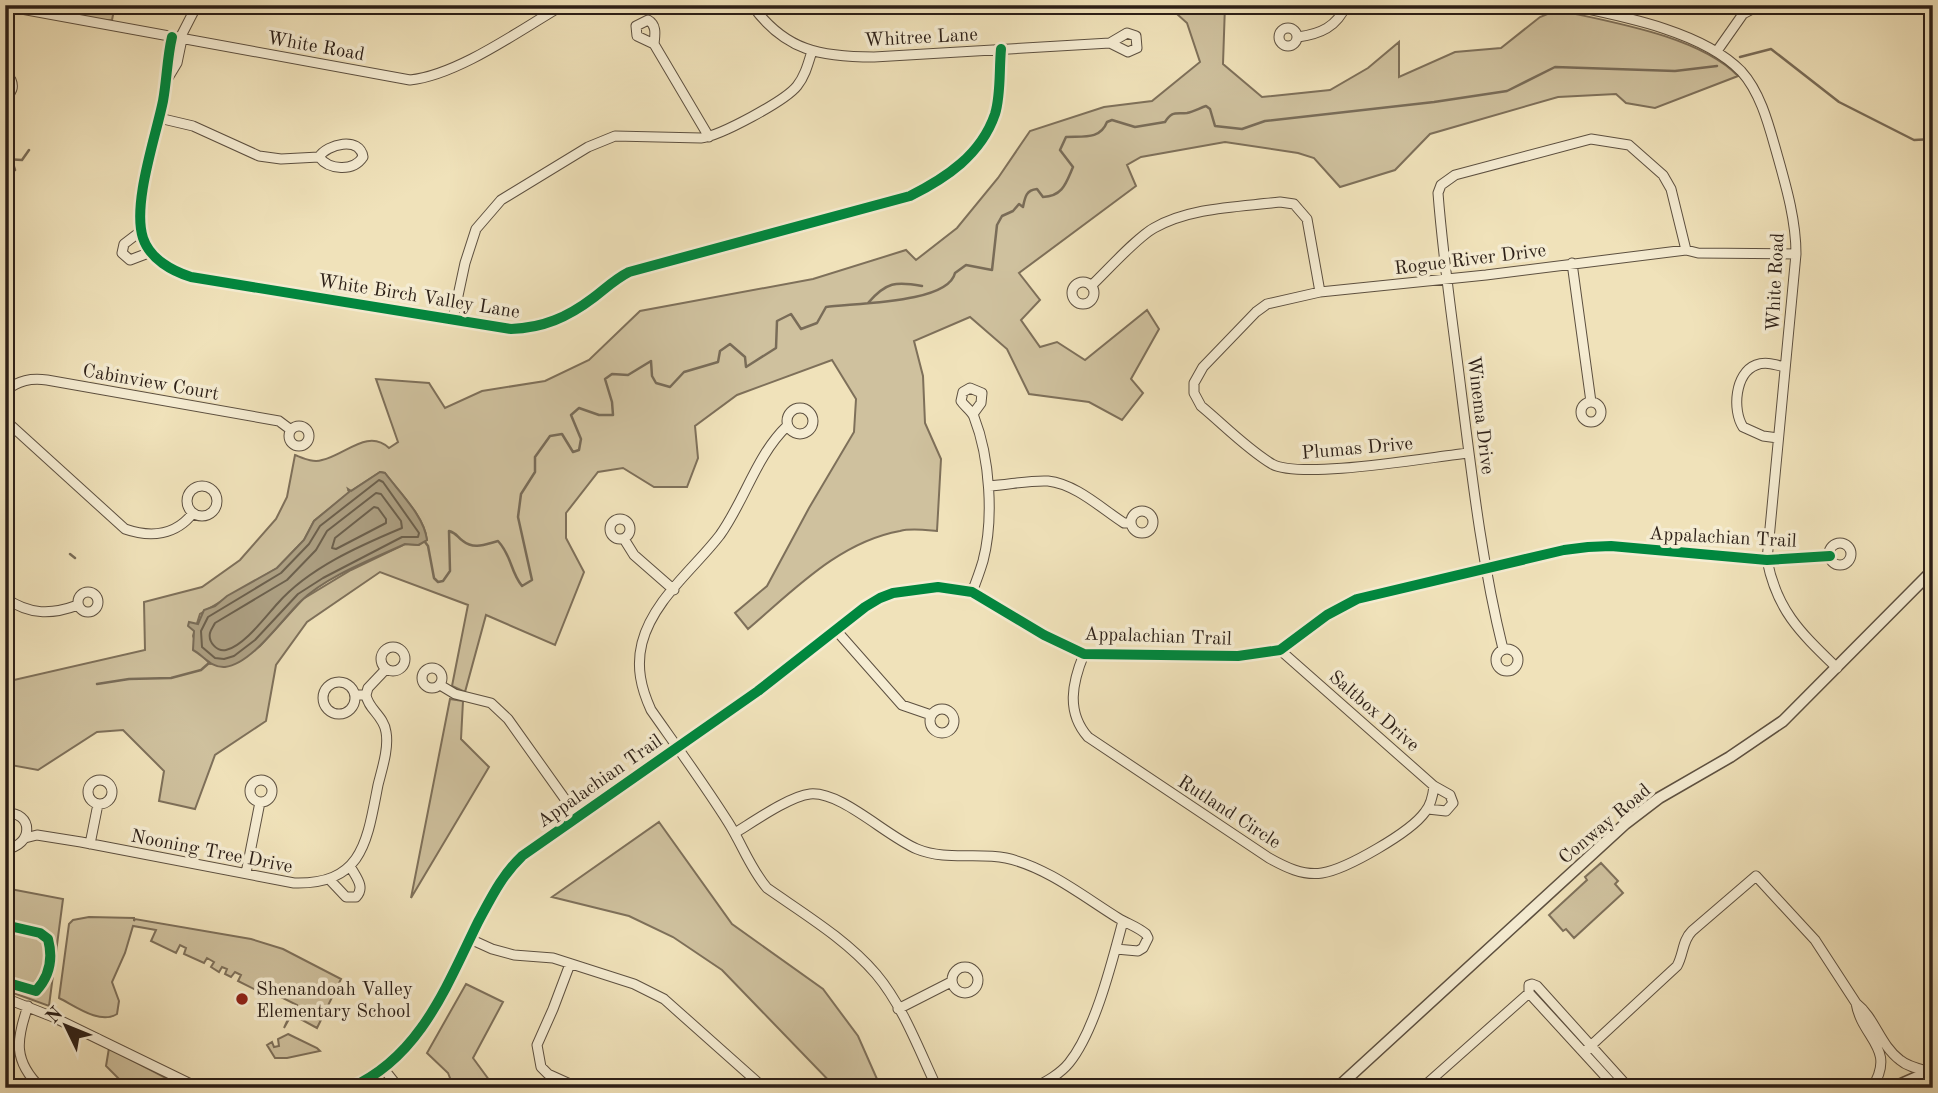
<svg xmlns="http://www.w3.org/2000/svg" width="1938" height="1093" font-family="'Old Standard TT',serif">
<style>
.green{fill:#cfc19e;stroke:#7e705a;stroke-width:2;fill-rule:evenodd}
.water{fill:#ada083;stroke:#796c58;stroke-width:2}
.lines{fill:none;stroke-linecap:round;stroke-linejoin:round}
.shore{stroke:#6c604d;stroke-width:2}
.stream{stroke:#796c58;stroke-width:2.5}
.minor-casing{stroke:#5d5040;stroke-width:11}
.tertiary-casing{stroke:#5d5040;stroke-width:13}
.minor{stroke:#f5ecd2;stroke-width:9}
.tertiary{stroke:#f5ecd2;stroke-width:10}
.cycleway-casing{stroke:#f5ecd2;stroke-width:15}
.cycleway{stroke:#00873e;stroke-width:10}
.poi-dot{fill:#8f2418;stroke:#f5ecd2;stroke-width:2.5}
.labels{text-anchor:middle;stroke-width:7;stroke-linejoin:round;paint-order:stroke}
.street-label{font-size:19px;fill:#2c1f17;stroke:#f5ecd2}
.poi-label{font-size:19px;fill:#2c1f17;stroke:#f5ecd2;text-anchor:start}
</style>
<rect width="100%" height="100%" fill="#f0e2ba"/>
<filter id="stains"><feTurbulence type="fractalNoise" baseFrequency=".00286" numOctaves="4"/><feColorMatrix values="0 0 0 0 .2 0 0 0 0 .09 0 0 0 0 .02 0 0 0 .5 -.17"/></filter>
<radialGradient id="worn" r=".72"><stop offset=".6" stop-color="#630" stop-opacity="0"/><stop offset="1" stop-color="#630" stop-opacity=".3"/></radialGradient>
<path class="green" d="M30 5H115L112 20 105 21Z
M1167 5H1225L1223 64 1262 97 1330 90 1368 68 1399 42V77L1455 52 1501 48 1540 17 1557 10C1611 22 1699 36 1738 76L1655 108 1626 103 1616 94 1558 97 1430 134 1395 170 1340 187 1314 158 1298 153 1225 142 1141 157 1127 165 1136 186 1019 273 1040 300 1021 320 1040 347 1057 342 1085 360 1147 310 1159 329 1131 379 1143 393 1122 420 1089 402 1029 394 1007 349 970 317 914 341 923 376 925 423 941 459 937 531C925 530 911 528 900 531 839 542 794 590 748 629L735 613 767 586 809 508 854 432 856 399 832 360 737 395 695 426 698 458 687 487H654L623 468 598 472 566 513V538L584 572 555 645 486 615 465 692 452 686 468 605 380 572 307 622 276 665 266 721 215 755 195 809 159 801 164 771 123 730 97 732 38 770 5 764V682L145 650 144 602 202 587 240 560 276 519 287 497 295 455C303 458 313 463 322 460 345 455 368 428 389 448L398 442 376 379 429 383 445 408 482 391 545 381 589 360 640 311 813 279 906 250 916 260 957 228 998 178 1030 131 1104 107 1152 101 1200 62 1187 23ZM380 472 385 473C400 493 424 516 427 540L419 545 405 544 351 570 303 599 260 646 238 662 210 664 201 654 193 636 200 614 277 568 304 540 314 521 350 492 348 490 351 491Z
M450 699 463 701 461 739 489 767 411 898Z
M659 822 732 924 823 989 858 1036 881 1088H836L722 970 673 937 629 916 552 897Z
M1601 863 1618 881 1615 884 1623 893 1574 938 1566 929 1563 931 1549 915 1587 880 1585 877Z
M5 888 63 899 49 1006 5 990Z
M89 917 134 918V921L135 919 251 939 283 949 341 979 317 1028 293 1015V1012L284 1028 293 1008 296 1009 297 1005 261 987 258 991 238 981 241 975 235 972 231 977 225 974 227 969 222 967 219 972 211 967 214 962 207 958 204 963 184 954 186 948 180 945 176 953 151 941 156 930 133 926 125 953 112 982 119 1001 117 1014C100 1025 75 1006 59 998L69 924 73 920Z
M466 984 503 1002 473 1058 495 1088H454L448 1073 427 1053Z
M288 1034 317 1048 320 1051 287 1058H275L267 1045 272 1042 274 1047 279 1046 278 1039Z
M109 1048 185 1088H128L106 1066Z"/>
<path class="water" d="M380 472 385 473C400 493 424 516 427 540L418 545 405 544C373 559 327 576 301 601 283 618 252 664 225 667 211 668 204 656 193 650L194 631 188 626 189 622 198 624 204 610 215 606 227 596 277 568 304 540 314 521 349 492 348 489 351 491Z"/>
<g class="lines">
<path class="shore" d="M379 480 383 482 419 533 418 537H402L323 578 298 594 255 640 234 656 224 659 215 658 202 647 201 631 208 617 281 573 309 544 320 526Z
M376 493 381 494 401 521 402 528C359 546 309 568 278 603 266 616 244 646 226 650 217 652 208 642 210 633 211 629 213 627 215 623L287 580 316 550 327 531Z
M374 507 378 508 386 519V523L336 549 332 548 335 538Z"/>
<path class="stream" d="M544 8 549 5
M1740 57 1771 49 1839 102 1914 140 1933 139
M5 159 22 160 29 150
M5 174 15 170 12 161
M868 303C886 282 896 281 922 286
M425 542 428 546 434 578 438 582 443 581 450 571 449 531C457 533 457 537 463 541 474 550 486 544 498 541 512 556 510 571 522 586L532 580 518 517 521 494 535 472V457L550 436 562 434 573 452 579 450 581 439 571 415 579 408 599 415H613L612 402 605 379 612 374 628 375 651 361 652 376 656 383 670 387 684 372 718 362 720 351 730 344 745 357 746 367 776 348 777 321 791 314 801 329 817 323 826 307C852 303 948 304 955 273L966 265 992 270 997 225 1002 216 1013 211 1019 204 1023 207C1025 197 1026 190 1037 189L1043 197C1063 196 1066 183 1073 167L1060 150 1066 137C1083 136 1100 140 1107 122L1112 120 1135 127 1165 122C1172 111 1175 114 1187 113 1193 112 1200 108 1206 106L1210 109 1215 126 1242 129 1265 121 1434 102 1507 91 1555 67 1675 71 1717 66
M70 554 75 558
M97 684 129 679 171 678 201 670 209 663"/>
<defs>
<path id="minor" d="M752 5C785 51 821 57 874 57L1110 43 1127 33 1136 36 1137 48 1128 52 1110 43
M1568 5C1621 16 1702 31 1741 71 1761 93 1769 126 1777 154 1786 186 1796 220 1796 254L1767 560C1777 611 1801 633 1837 668
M1735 5 1743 14
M5 6 410 80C458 75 520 30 563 5
M648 20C657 25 655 35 654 44L637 36 636 26Z
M1279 37a9 9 0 1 1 18 0a9 9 0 1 1-18 0Z
M172 37C167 58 167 79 163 101 156 136 132 204 143 238 150 259 172 271 191 277L511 329C543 328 568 317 593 298 605 289 615 279 629 272L910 196C946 178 981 155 995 114 1001 95 999 70 1001 49
M1298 37C1320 34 1337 27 1346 5
M180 38 197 5
M654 44 709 137
M1717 51 1743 14 1760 5
M5 76 11 80C14 87 12 93 5 96
M168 78 177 63 182 39
M159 118 193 126 259 156 281 159 319 157C327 144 360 136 363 157 353 172 329 170 319 157
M141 231 124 244 122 253 130 260 151 252
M1572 263 1591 402
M1072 293a11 11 0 1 1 22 0a11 11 0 1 1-22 0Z
M1091 286C1107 271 1136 238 1154 228 1191 207 1239 207 1280 202L1294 204 1307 219 1320 292
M453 319 465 263 476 229 501 200 588 147 615 136 701 138C720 136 785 101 797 86 805 76 808 64 812 51
M5 391C19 380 31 378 47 380L279 421 291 430
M1581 412a10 10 0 1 1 20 0a10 10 0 1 1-20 0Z
M787 421a13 13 0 1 1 26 0a13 13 0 1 1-26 0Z
M5 420 125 529C151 538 176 535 193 513
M289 436a10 10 0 1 1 20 0a10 10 0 1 1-20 0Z
M787 426C756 456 745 500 720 535 694 569 653 600 642 643 636 667 641 688 651 710 677 747 704 784 728 822 742 844 750 868 767 888 804 914 846 939 876 974 903 1006 919 1050 937 1088
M1778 438 1763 436 1743 427C1732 410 1735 373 1756 365 1766 361 1776 365 1785 367
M1469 453C1430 457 1301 480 1272 464 1247 449 1224 425 1201 406L1194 393V383L1203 367 1256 312 1267 304 1320 292 1486 275 1686 250 1698 253 1796 254
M989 486C1008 485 1029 480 1048 481 1076 484 1102 509 1124 523H1131
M187 501a15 15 0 1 1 30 0a15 15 0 1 1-30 0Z
M1131 522a11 11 0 1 1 22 0a11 11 0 1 1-22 0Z
M610 529a10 10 0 1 1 20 0a10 10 0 1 1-20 0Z
M624 539 634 555 674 590
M1829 554a11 11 0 1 1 22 0a11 11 0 1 1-22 0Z
M78 602a10 10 0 1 1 20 0a10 10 0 1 1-20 0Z
M972 592C976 582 980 571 983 561 994 519 990 458 974 417 972 411 965 407 961 401L963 392 970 388 982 393 981 403 973 414
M5 598C30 615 51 615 78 605
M835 629 902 705 931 715
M381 659a12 12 0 1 1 24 0a12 12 0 1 1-24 0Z
M1496 660a11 11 0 1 1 22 0a11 11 0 1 1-22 0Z
M1503 649C1482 564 1472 477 1461 390 1453 324 1443 259 1438 193L1441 185 1455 175 1591 139 1629 145 1663 175 1671 189 1686 250
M1084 654C1072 683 1066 712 1088 737L1269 858C1285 867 1303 876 1322 873 1347 869 1411 832 1425 812 1431 805 1433 795 1434 786L1280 650
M422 678a10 10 0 1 1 20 0a10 10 0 1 1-20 0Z
M323 698a16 16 0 1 1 32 0a16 16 0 1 1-32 0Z
M440 685 455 694 491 703 508 719 577 816
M366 695 368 688 386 669
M930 721a12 12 0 1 1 24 0a12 12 0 1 1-24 0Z
M250 791a11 11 0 1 1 22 0a11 11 0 1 1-22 0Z
M88 792a12 12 0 1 1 24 0a12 12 0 1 1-24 0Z
M1428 809 1446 811 1453 803 1450 795 1434 786
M5 813C34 811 34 846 5 849
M735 833C753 822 790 796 810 794 841 791 886 836 917 849 946 861 977 852 1006 858 1047 867 1084 897 1118 918 1128 924 1138 927 1146 934L1148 938 1143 948 1138 951 1116 949
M25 838 37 835 81 842 294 883C363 885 367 841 378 785 382 769 389 748 386 732 384 716 368 709 366 695H355
M90 844 98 804
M246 873 260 802
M329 879 346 897H356C366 887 355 876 350 866
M470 939 492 949 514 955 553 958 634 984 664 999 764 1088
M570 964 553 1009 537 1045 541 1067 548 1074 579 1088
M952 980a13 13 0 1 1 26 0a13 13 0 1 1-26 0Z
M5 998 53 1017 199 1088
M1856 1003C1862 1039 1897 1048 1872 1088
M28 1006C16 1040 13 1061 41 1088
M898 1009 951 982
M1584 1052 1677 966C1684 953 1682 941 1692 931L1756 876 1815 940 1856 1003C1875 1018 1880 1045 1900 1060 1908 1067 1920 1069 1931 1072
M383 1068 399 1088
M350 1088C420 1057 446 987 478 922 491 898 502 875 522 856L758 691 865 607 880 598 893 593 938 587 972 592 1044 635 1084 654 1238 656 1280 650 1327 615 1357 599 1564 550 1588 547 1611 546 1767 560 1830 556
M1034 1088C1047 1081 1060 1074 1069 1063 1095 1031 1112 962 1123 921
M1422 1088 1529 993
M1616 1088 1529 993V985L1532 984 1537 986 1629 1088"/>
<path id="tertiary" d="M1337 1088 1625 824 1659 798 1730 757 1783 721 1933 570
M1892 1088 1933 1070"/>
</defs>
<use href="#minor" class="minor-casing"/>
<use href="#tertiary" class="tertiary-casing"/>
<use href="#minor" class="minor"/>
<use href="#tertiary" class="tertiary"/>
<defs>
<path id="cycleway" d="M172 37C167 58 167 79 163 101 156 136 132 204 143 238 150 259 172 271 191 277L511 329C543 328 568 317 593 298 605 289 615 279 629 272L910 196C946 178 981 155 995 114 1001 95 999 70 1001 49
M5 925 40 933 48 939C53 958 50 976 36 991L5 982
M350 1088C420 1057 446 987 478 922 491 898 502 875 522 856L758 691 865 607 880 598 893 593 938 587 972 592 1044 635 1084 654 1238 656 1280 650 1327 615 1357 599 1564 550 1588 547 1611 546 1767 560 1830 556"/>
</defs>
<use href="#cycleway" class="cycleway-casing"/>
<use href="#cycleway" class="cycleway"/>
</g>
<circle class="poi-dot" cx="242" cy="999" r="7"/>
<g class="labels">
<g class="street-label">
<text transform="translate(921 36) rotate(-3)" y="7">Whitree Lane</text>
<text transform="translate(316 45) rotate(10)" y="7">White Road</text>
<text transform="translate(1470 258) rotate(-7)" y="7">Rogue River Drive</text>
<text transform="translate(1774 282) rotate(-87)" y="7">White Road</text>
<text transform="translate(419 295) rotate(9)" y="7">White Birch Valley Lane</text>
<text transform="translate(151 381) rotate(10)" y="7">Cabinview Court</text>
<text transform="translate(1482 415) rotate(83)" y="7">Winema Drive</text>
<text transform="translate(1357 447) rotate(-5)" y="7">Plumas Drive</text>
<text transform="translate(1723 536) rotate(3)" y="7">Appalachian Trail</text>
<text transform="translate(1158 635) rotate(2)" y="7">Appalachian Trail</text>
<text transform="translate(1375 710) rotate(41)" y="7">Saltbox Drive</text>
<text transform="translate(599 780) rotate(-35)" y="7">Appalachian Trail</text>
<text transform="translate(1230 811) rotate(33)" y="7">Rutland Circle</text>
<text transform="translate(1604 823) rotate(-40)" y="7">Conway Road</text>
<text transform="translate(212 850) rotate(11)" y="7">Nooning Tree Drive</text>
</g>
<g class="poi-label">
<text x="256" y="995">Shenandoah Valley<tspan x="256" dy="22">Elementary School</tspan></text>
</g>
</g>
<rect width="1938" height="1093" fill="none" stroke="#f0e2ba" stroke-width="28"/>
<rect x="7" y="7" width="1924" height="1079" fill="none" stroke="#2c1f17" stroke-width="3.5"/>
<rect x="14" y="14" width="1910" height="1065" fill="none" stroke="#2c1f17" stroke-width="2"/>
<g transform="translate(66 1026) rotate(313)" stroke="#f5ecd2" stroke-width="5" paint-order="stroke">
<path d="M0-5L12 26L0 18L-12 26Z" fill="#2c1f17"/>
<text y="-10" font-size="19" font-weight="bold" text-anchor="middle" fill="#2c1f17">N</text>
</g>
<rect width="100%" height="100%" filter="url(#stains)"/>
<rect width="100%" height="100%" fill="url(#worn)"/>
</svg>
